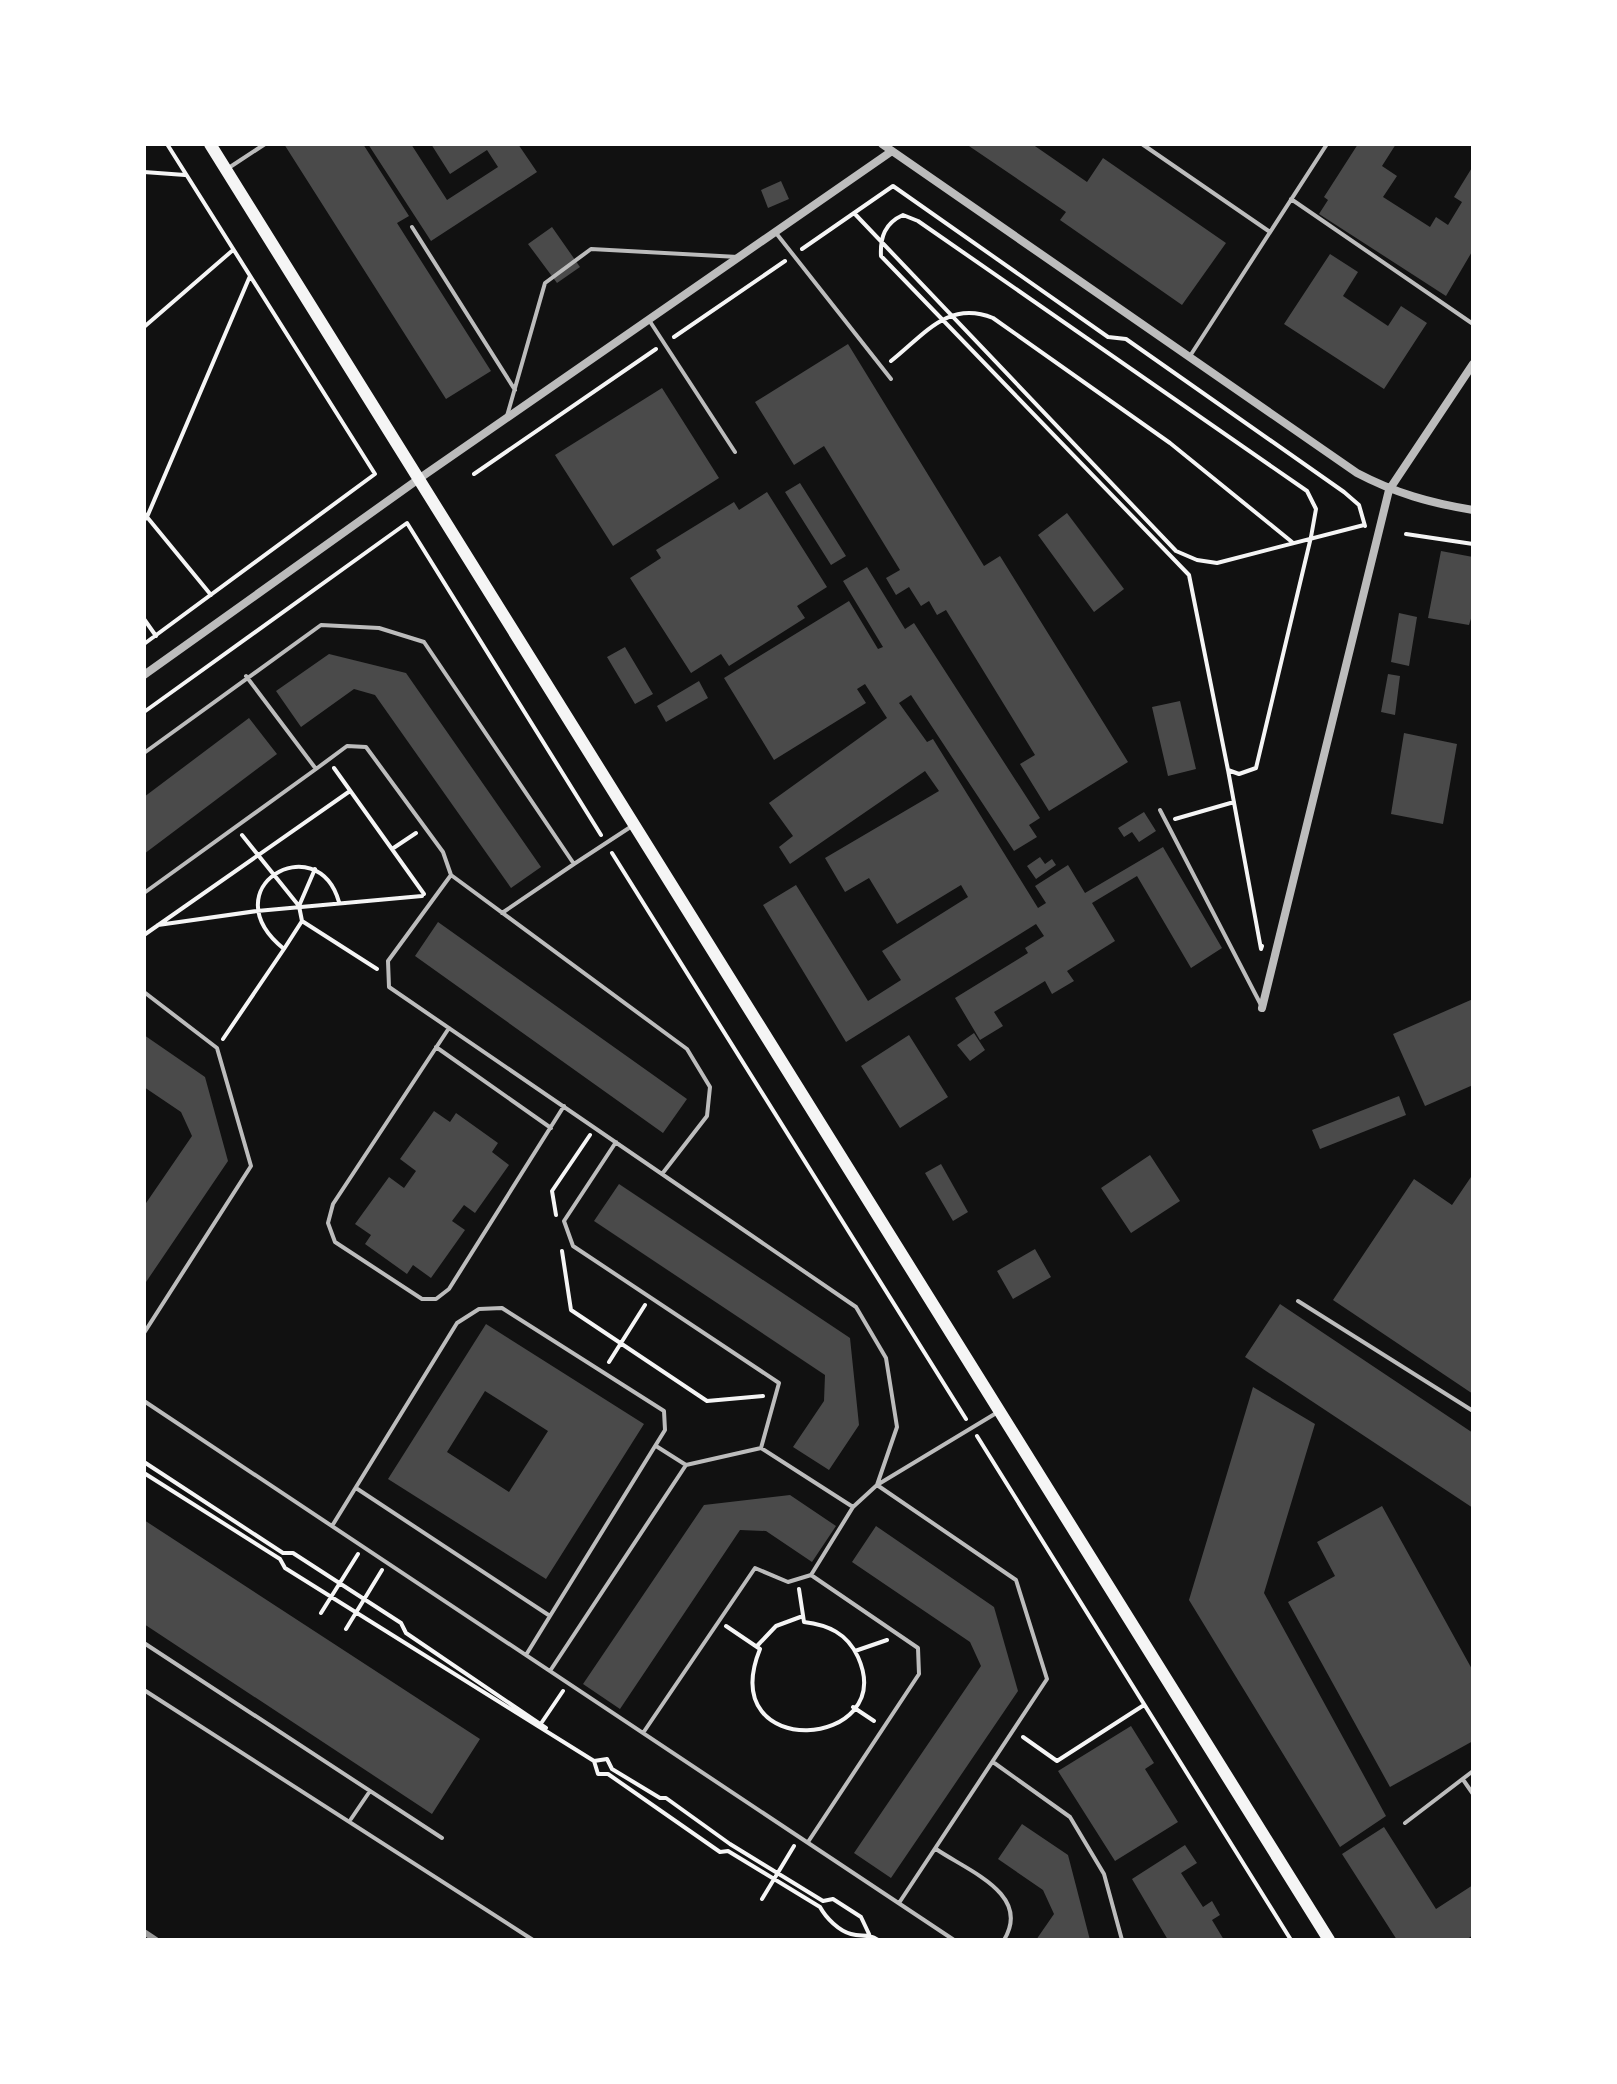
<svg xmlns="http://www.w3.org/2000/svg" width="1617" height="2084" font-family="Arial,sans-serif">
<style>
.building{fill:#4a4a4a;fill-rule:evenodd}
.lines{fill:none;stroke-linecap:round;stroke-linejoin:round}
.path{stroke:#f5f5f5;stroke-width:4}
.service{stroke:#bcbcbc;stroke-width:4}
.minor{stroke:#bcbcbc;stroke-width:8}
.secondary{stroke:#f5f5f5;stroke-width:12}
.rail{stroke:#9a9a9a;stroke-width:6}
</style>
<rect width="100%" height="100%" fill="#111"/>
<path class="building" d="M284 144H363L409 216 397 223 491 371 446 399Z
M368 144H411L447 200 498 167 487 150 450 174 431 144H518L537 172 431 241Z
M966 144H1032L1087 182 1103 158 1226 243 1182 305 1060 220 1066 212Z
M1358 144H1396L1382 166 1397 176 1383 197 1430 227 1436 217 1448 225 1462 202 1454 197 1473 166V250L1446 296 1319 214 1328 200 1324 197Z
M781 181 789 199 768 208 761 190Z
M552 227 580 267 557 283 528 244Z
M1330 254 1358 272 1343 296 1388 326 1401 306 1427 323 1384 389 1284 324Z
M848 344 984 566 1000 556 1128 762 1049 811 1020 764 1035 755 946 610 937 615 929 601 921 606 909 587 896 595 886 578 900 570 824 446 794 465 755 402Z
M662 388 719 478 613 546 555 455Z
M800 483 846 556 831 565 785 492Z
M767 492 827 587 797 606 805 618 729 666 721 654 691 673 630 578 661 558 656 550 734 502 739 510Z
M1067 513 1124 589 1094 612 1038 535Z
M1441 551 1473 557V612L1469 625 1428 618Z
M867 567 905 629 914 623 1040 818 1029 825 1037 837 1014 851 911 695 899 703 927 742 933 739 1038 908 1046 903 1035 886 1068 865 1085 893 1163 847 1222 948 1191 968 1137 876 1092 903 1115 941 1067 971 1074 981 1052 994 1045 981 994 1012 1003 1026 980 1040 955 998 1028 953 1025 948 1044 936 1036 924 846 1042 763 905 796 885 868 1001 901 980 882 951 968 897 961 885 897 924 869 878 845 892 825 858 939 791 925 771 790 864 779 847 793 836 769 803 887 718 865 684 857 689 866 703 774 760 724 678 849 601 878 649 883 647 843 581Z
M1399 613 1417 617 1409 666 1391 662Z
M625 647 653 694 635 704 607 657Z
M329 654 406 673 541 867 511 888 375 695 354 689 301 727 276 691Z
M1388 674 1400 676 1395 715 1381 712Z
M699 681 708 698 666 722 657 706Z
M1180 701 1196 769 1168 776 1152 707Z
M249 718 277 754 144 854V797Z
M1404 733 1457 744 1443 824 1391 814Z
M1144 812 1156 831 1139 842 1132 832 1124 837 1118 828Z
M1040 857 1045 864 1052 859 1056 865 1036 879 1027 866Z
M438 922 687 1099 663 1133 415 956Z
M1473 999V1085L1425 1106 1393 1034Z
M974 1033 985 1050 970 1061 957 1045Z
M144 1035 205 1077 228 1161 144 1285V1206L192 1136 181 1112 144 1087Z
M909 1035 948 1097 900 1128 861 1066Z
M1399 1096 1406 1115 1320 1149 1312 1130Z
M434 1111 450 1122 456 1113 498 1143 492 1152 509 1165 475 1213 464 1205 452 1221 465 1230 431 1278 413 1265 407 1274 365 1244 371 1235 355 1224 389 1177 404 1188 416 1171 400 1159Z
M1150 1155 1180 1201 1131 1233 1101 1188Z
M941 1164 968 1212 953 1221 925 1173Z
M1473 1174V1394L1333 1300 1414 1179 1452 1205Z
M619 1184 850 1338 859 1425 829 1470 793 1447 824 1401 825 1375 594 1221Z
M1035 1249 1051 1277 1013 1299 997 1271Z
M1280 1304 1473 1433V1508L1245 1357Z
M486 1324 644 1424 546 1579 388 1479ZM485 1391 548 1431 509 1492 447 1452Z
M1253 1387 1315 1424 1264 1593 1386 1816 1340 1847 1189 1600Z
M790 1495 836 1526 812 1562 766 1531 740 1530 620 1709 583 1684 704 1505Z
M1382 1506 1473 1671V1741L1390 1787 1288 1602 1335 1576 1317 1542Z
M144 1520 480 1739 432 1814 144 1624Z
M876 1526 994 1607 1018 1691 891 1878 854 1853 981 1666 970 1642 852 1562Z
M1131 1726 1154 1763 1145 1769 1178 1822 1115 1861 1058 1771Z
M1022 1824 1068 1855 1090 1940H1036L1054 1914 1043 1890 998 1859Z
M1384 1827 1436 1909 1473 1885V1935L1466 1940H1397L1342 1854Z
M1185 1845 1197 1863 1181 1873 1203 1907 1212 1901 1220 1915 1212 1920 1224 1940H1168L1132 1879Z"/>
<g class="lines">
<path class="path" d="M144 172 185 175
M854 213 1176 551 1197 560 1217 563 1364 525
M903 215 918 221 1307 491 1316 509 1311 537 1256 768 1239 774 1228 770 1189 575 881 256C880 237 885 223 903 215Z
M802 249 893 186 1108 337 1126 339 1344 492 1359 505 1365 526
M144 327 233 250
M674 337 785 261
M891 361C925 334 948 300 993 318L1170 443 1292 542
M474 474 656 349
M144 513 147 517 250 276
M144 520 147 517 211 595
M1406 534 1473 544
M144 619 156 636
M144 644 375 474 167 144
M144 712 407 523 601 835
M334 768 424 894
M1228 770 1261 949 1262 946
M1175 819 1234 802
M242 835 299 906 302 921 377 969
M392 849 416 833
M612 853 966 1419
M299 906 315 869
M158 925 257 911 422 896
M144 935 350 791
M284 949 302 921
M223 1039 284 949C209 888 317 826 339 902
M556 1215 552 1191 590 1135
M562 1251 571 1310 707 1401 763 1396
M609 1362 645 1305
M977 1436 1291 1940
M144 1462 283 1553H293L401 1623 406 1633 546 1728
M144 1473 280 1559 285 1568 594 1761 598 1774H608L720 1852 728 1851 820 1907C826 1918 839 1931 851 1934 862 1937 868 1933 878 1940
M321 1613 358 1554
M726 1626 760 1649C714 1763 899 1749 858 1657 847 1633 828 1625 804 1622L799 1589
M346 1629 382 1570
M757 1646 776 1626 803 1616
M855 1651 887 1640
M853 1707 874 1721
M542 1722 563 1691
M1023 1737 1057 1761 1144 1705
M594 1761 607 1759 612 1769 660 1798H666L730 1844 823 1901 833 1899 861 1917 869 1934
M762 1899 794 1846"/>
<path class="service" d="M1142 144 1270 232
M227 169 265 144
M1291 199 1473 324
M412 227 515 390
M776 233 891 379
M649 320 735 452
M1190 356 1327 144
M507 416 545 283 591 249 738 257
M246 676 316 769 347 746 366 747 443 852 451 875 388 961 389 987 856 1307 886 1358 897 1427 877 1485 853 1507 811 1575
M144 753 321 625 379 628 424 642 574 864 502 913
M1160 810 1262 1007
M574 864 632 826
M451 875 687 1049 710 1087 707 1116 662 1174
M144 893 316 769
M144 992 217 1048 251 1166 144 1333
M449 1028 333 1204 328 1223 335 1242 422 1299H436L449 1289 564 1106
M436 1047 551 1128
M616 1142 564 1221 573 1246 779 1383 761 1448
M1298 1301 1473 1411
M144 1401 954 1940
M656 1446 686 1465
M332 1526 457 1323 479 1309 502 1308 664 1411 665 1430 550 1616 356 1488
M144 1643 442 1838
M526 1655 550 1616
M550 1671 686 1465 761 1448 853 1507
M144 1690 533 1940
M643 1733 755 1568 788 1582 811 1575 918 1648 919 1674 808 1842
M993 1762 1070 1817 1104 1874 1122 1940
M1464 1781 1473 1794
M351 1819 370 1791
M1405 1823 1473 1771
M936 1849C968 1871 1032 1894 1004 1940
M899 1903 1047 1679 1016 1580 877 1485 998 1412"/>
<path class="minor" d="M882 144 1357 473C1395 493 1430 503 1473 510
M144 675 420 478 892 151
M1262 1008 1389 490 1473 364"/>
<path class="secondary" d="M210 144 1329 1940"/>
<path class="rail" d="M144 1932 156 1940"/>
</g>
<rect width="1617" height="2084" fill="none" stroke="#ffffff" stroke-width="292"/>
</svg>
